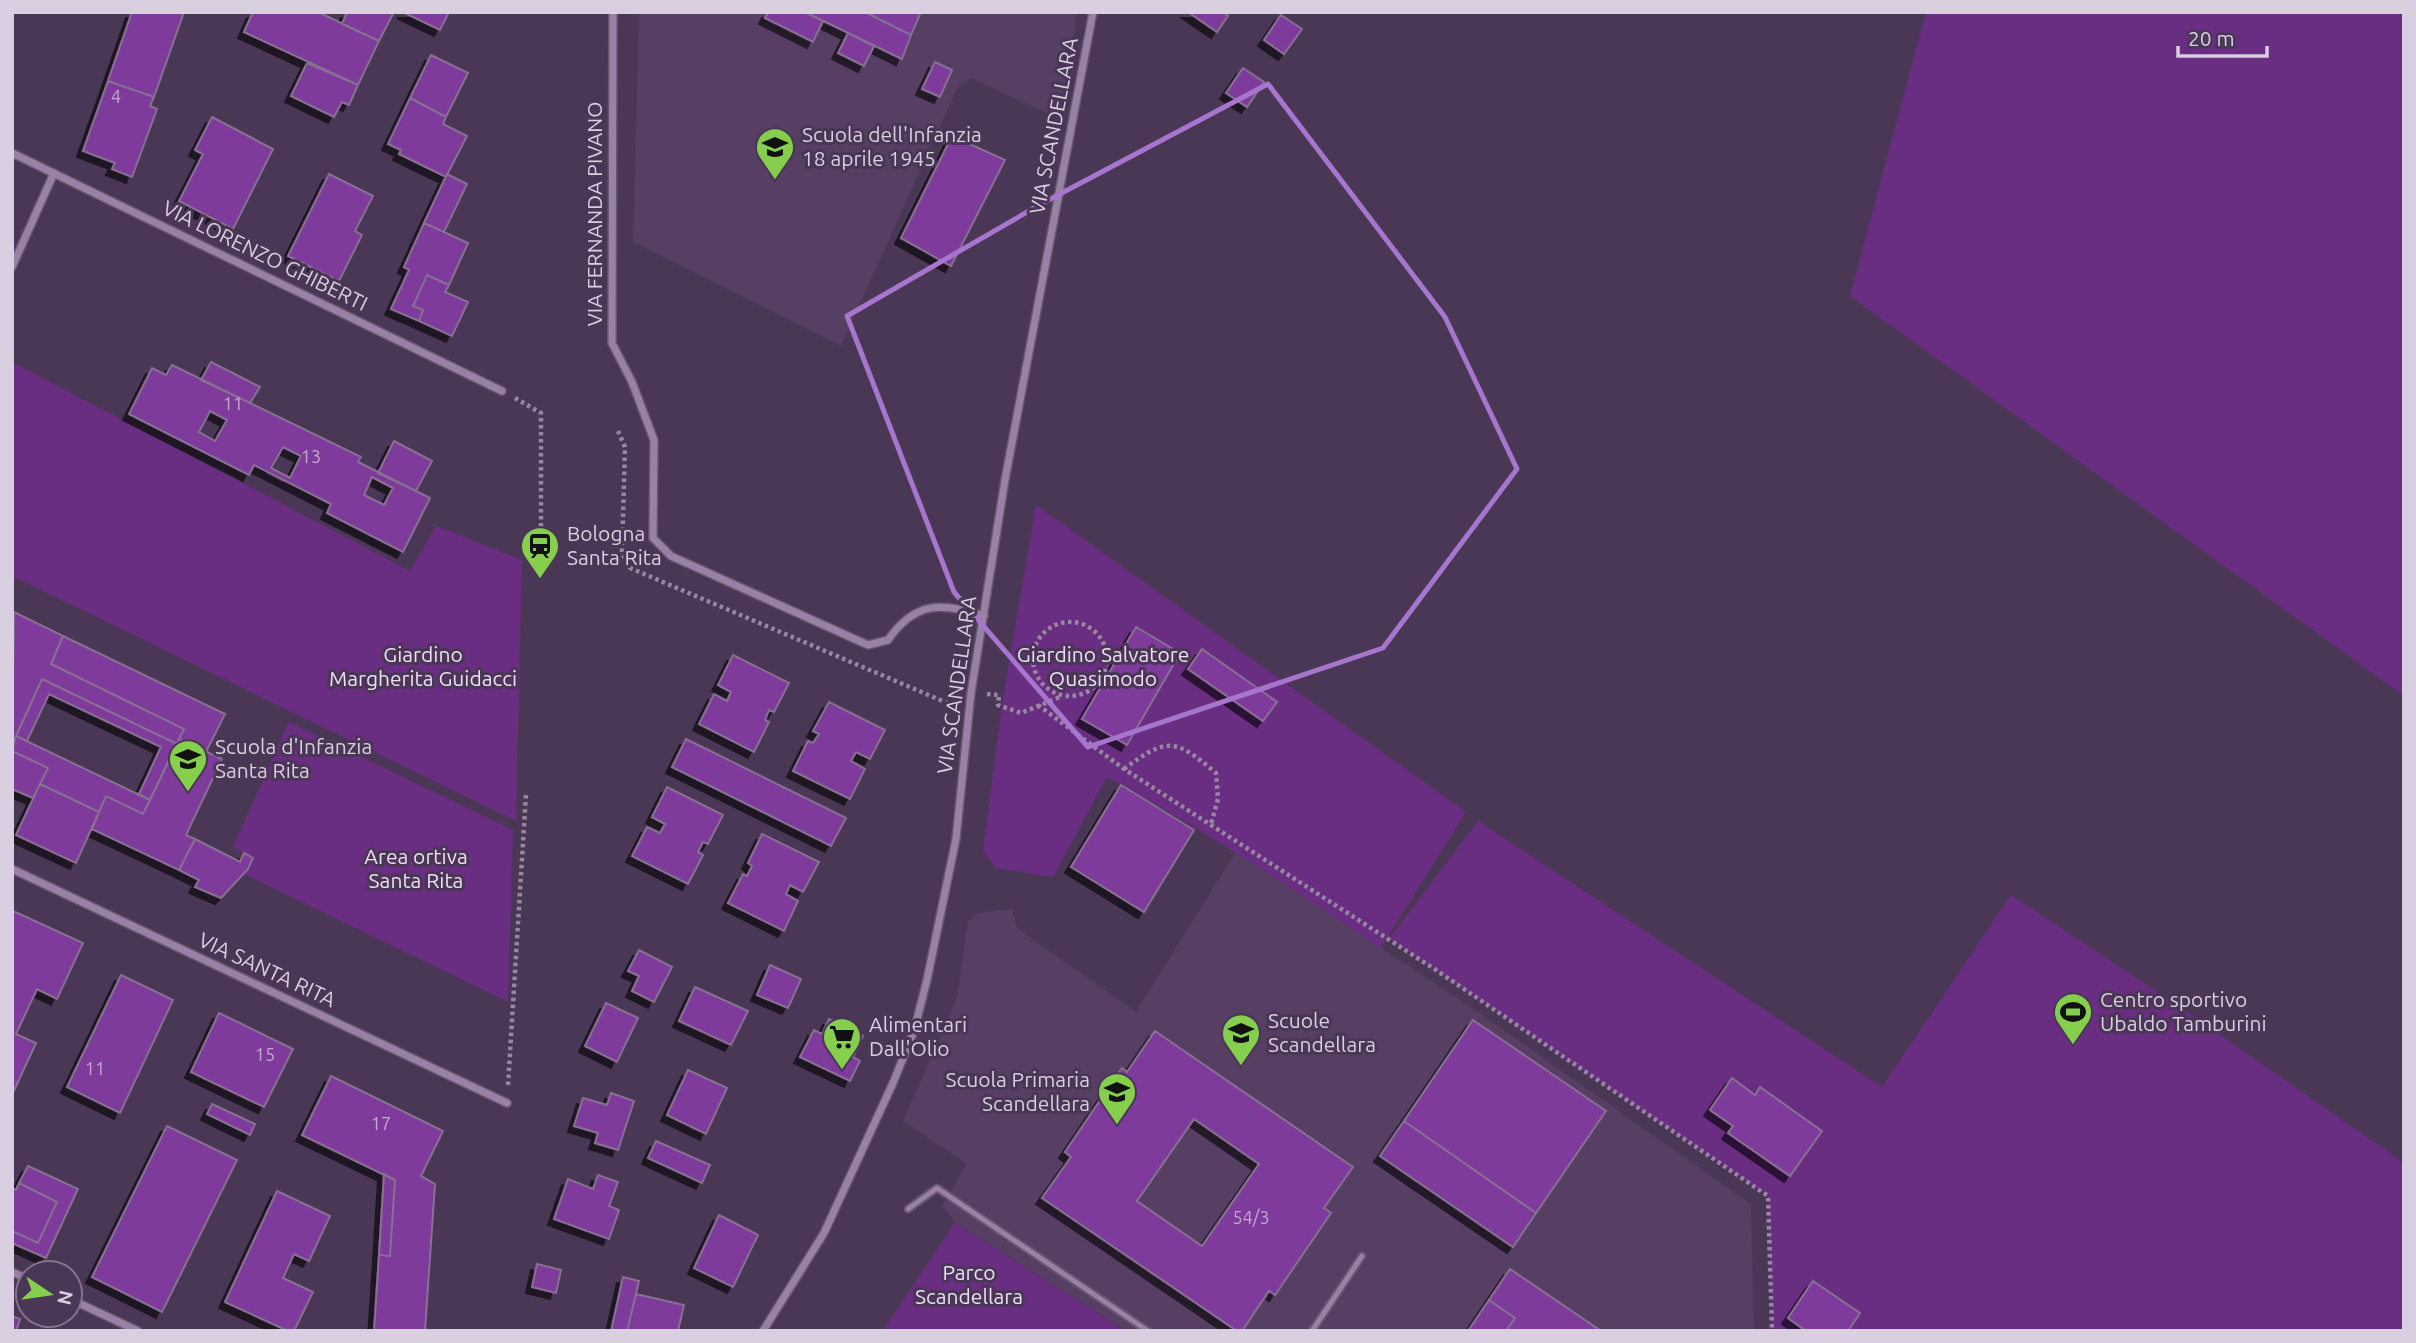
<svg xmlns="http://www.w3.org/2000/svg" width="2416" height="1343" font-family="Ubuntu,sans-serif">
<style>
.built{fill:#573e63}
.green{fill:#692e82}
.building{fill:#7e3a9c;stroke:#877092;stroke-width:2;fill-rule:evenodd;filter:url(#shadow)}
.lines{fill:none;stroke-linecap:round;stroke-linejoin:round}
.service-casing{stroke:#66556f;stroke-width:9}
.minor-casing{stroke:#66556f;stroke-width:10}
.path{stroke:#9787a0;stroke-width:4.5;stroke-dasharray:3.5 3.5;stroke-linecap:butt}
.service{stroke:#9881a4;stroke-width:5}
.minor{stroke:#9881a4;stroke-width:7}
.marked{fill:none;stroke:#a675ce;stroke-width:5;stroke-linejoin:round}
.labels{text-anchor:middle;stroke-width:6;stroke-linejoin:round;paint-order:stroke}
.number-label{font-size:18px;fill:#c3a9d0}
.street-label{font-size:21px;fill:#dacee1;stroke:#4a3655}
.poi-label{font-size:21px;fill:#dacee1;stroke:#4a3655;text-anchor:start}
.park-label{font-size:21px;fill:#eeddf6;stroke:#4a3655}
</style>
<defs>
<filter id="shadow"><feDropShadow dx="-6" dy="6" stdDeviation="0" flood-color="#0009"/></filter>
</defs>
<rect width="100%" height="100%" fill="#4a3655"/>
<path class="built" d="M639 12H1077L1063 121 971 78 958 87 841 346 633 242Z
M1236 851 1475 1010 1751 1204 1754 1331H1126L955 1223 942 1205 967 1164 903 1121 957 998 968 921 977 913 1012 909 1017 928 1136 1012Z"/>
<path class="green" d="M1926 12H2404V696L1850 296Z
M12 362 410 571 436 526 522 560 516 821 12 576Z
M1036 505 1466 812 1381 948C1292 888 1202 829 1107 777L1053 877 996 868 983 851 1002 704Z
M289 722 513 830 508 1002 244 874 253 858 233 847Z
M1478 821 1882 1087 2011 895 2177 1005 2404 1163V1331H1772L1768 1196 1389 939Z
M955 1223 1126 1331H883Z"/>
<path class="building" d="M132 12H184L154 97 108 81Z
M253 12H318L379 41 358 85 244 32Z
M347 12H394L379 41 342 24Z
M403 12H449L440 30Z
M768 12H805L823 21 813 42 765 18Z
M805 12H865L911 35 902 59Z
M865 12H921L911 35Z
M1188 12H1223L1228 16 1217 32Z
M1281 15 1302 29 1284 54 1264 40Z
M848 33 874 46 864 66 838 53Z
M431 55 468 73 446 117 410 98Z
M935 62 952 70 940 97 922 89Z
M307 63 358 85 349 105 342 102 334 117 291 96Z
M1243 68 1264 82 1247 107 1226 93Z
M108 81 154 97 150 106 157 109 132 177 112 169 115 163 83 151Z
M410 98 446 117 443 124 467 136 446 177 399 154 401 150 388 144Z
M212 117 273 149 233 229 179 201 203 154 195 150Z
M952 136 1005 160 951 266 901 238Z
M329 174 373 196 355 231 362 235 339 281 288 256Z
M447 174 467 184 444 232 424 223Z
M424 223 468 243 449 285 427 275 413 306 423 310 419 321 391 309 409 270 404 267Z
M427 275 449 285 445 292 468 302 452 336 419 321 423 310 413 306Z
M211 362 260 387 250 403 201 380Z
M172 365 361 457 358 462 430 498 403 552 327 513 331 504 254 465 249 475 129 414 152 368 166 375ZM210 411 227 420 215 441 199 432ZM283 447 301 456 290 478 271 468ZM372 477 393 488 384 505 364 495Z
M394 441 432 461 416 491 378 473Z
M14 612 63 636 51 664 184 729 177 744 42 679 12 745Z
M1136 627 1180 653 1127 745 1082 719Z
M63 636 225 714 206 752 179 739 184 729 51 664Z
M1202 649 1277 702 1263 721 1188 669Z
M733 655 789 683 774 712 769 710 765 720 769 722 754 752 699 724 714 694 727 701 731 692 718 685Z
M42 679 177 744 150 800 139 794 161 747 49 694 27 741 16 736Z
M829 702 885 730 870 759 856 752 851 761 865 769 850 799 793 771 808 741 813 743 819 734 813 731Z
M16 736 150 800 143 814 106 796 99 812 40 784 48 768 12 751Z
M179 739 222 759 186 835 195 839 179 870 92 829 106 796 143 814Z
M686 739 846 818 831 846 672 767Z
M12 751 48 768 33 798 12 789Z
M40 784 99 812 76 863 16 835Z
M1121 785 1194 830 1144 912 1071 867Z
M667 787 723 815 708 844 703 842 698 852 703 855 688 884 632 856 647 827 660 833 665 824 652 817Z
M762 834 819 862 803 892 790 885 786 894 798 901 784 931 728 903 743 874 747 876 752 866 748 863Z
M195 839 240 862 244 853 253 858 248 869 221 898 195 887 199 880 179 870Z
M13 911 83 943 57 999 37 989 16 1034 36 1043 12 1095Z
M639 950 672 967 654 1002 632 991 639 976 628 971Z
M770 965 801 979 788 1008 757 995Z
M121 975 173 1000 120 1113 67 1087Z
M695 987 748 1011 731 1045 679 1021Z
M606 1003 638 1018 617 1062 585 1046Z
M219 1013 293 1049 264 1107 191 1072Z
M829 1019 863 1036 853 1057 860 1061 850 1081 800 1057 814 1030 822 1034Z
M1473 1020 1606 1111 1536 1213 1404 1121Z
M1155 1031 1353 1167 1324 1208 1331 1213 1275 1295 1269 1291 1242 1331H1237L1042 1198 1071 1157 1065 1152 1122 1068 1127 1072ZM1194 1119 1259 1164 1202 1246 1137 1201Z
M688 1070 727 1088 706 1134 667 1115Z
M331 1076 443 1131 421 1176 435 1184 425 1331H374L379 1255 390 1256 395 1180 302 1135Z
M1732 1078 1755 1095 1760 1087 1822 1131 1790 1176 1728 1133 1733 1126 1710 1110Z
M611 1093 634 1101 618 1150 595 1143 598 1133 574 1126 583 1098 607 1105Z
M212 1104 255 1124 250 1135 207 1114Z
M1404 1121 1536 1213 1513 1247 1380 1156Z
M167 1126 237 1160 162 1312 92 1277Z
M656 1141 710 1165 702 1183 648 1158Z
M28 1166 78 1189 46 1258 12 1243V1231L38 1243 57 1202 19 1183Z
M384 1174 395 1180 390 1256 379 1255Z
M598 1175 618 1182 609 1206 619 1210 609 1239 554 1219 568 1179 593 1189Z
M19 1183 57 1202 38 1243 12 1231V1188L16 1190Z
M277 1191 330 1216 309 1261 294 1254 283 1278 313 1292 294 1331H288L225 1302Z
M719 1215 758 1235 733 1287 694 1268Z
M537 1264 561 1270 556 1293 532 1287Z
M1510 1269 1601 1331H1506L1515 1318 1489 1300Z
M623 1277 639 1281 627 1331H611Z
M1813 1281 1860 1313 1848 1331H1806L1788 1318Z
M636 1294 684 1305 678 1331H627Z
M1489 1300 1515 1318 1506 1331H1468Z
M12 1316 20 1319 16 1331H12Z"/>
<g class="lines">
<defs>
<path id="service" d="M908 1209 937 1188 1148 1331
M1312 1331 1362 1256"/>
<path id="minor" d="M613 12 612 343 632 382 654 440 653 538 671 556 868 645 888 640C915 601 942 602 984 616
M12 153 502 391
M12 267 54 173
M12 869 507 1103
M12 1272 28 1279
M70 1299 138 1331
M763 1331 824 1233 893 1083 914 1031 927 980 956 839 971 693 1005 480 1093 12"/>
</defs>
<use href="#service" class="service-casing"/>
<use href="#minor" class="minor-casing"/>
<path class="path" d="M515 398 541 413V546
M618 431 625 447 622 553 630 568 952 705
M1033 659a37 37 0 1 1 74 0a37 37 0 1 1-74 0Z
M987 694 999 695 998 705 1021 713 1060 697
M1038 705 1124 769 1436 970 1768 1196 1772 1331
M1124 769C1167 737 1175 738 1216 773L1218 799 1211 824
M508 1085 526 794"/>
<use href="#service" class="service"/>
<use href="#minor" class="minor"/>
</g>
<path class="marked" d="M1268 84 1445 317 1517 469 1383 648 1088 747 954 592 847 316 1041 204Z"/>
<defs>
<symbol id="school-pin" viewBox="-11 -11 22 30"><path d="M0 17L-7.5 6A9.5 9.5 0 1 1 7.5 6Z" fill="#85cf4d" stroke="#4a3655"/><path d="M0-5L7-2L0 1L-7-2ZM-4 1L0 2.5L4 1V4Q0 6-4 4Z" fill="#111"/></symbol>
<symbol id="station-pin" viewBox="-11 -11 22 30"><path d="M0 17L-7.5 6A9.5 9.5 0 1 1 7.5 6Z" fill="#85cf4d" stroke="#4a3655"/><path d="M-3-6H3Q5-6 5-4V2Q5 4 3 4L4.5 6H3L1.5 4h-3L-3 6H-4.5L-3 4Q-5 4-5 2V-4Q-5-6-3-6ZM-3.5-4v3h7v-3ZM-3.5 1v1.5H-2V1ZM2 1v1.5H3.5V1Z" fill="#111"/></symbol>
<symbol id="stadium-pin" viewBox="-11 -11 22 30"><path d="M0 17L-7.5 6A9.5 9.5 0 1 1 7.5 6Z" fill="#85cf4d" stroke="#4a3655"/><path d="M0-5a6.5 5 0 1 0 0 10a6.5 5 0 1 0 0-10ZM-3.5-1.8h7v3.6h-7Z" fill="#111"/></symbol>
<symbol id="supermarket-pin" viewBox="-11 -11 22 30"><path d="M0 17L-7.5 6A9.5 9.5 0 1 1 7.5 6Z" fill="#85cf4d" stroke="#4a3655"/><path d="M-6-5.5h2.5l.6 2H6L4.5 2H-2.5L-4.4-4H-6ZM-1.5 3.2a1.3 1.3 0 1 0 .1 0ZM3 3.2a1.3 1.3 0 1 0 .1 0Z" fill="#111"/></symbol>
</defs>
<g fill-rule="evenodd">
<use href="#school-pin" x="753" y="125" width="44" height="60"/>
<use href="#station-pin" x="518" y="524" width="44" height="60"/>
<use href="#school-pin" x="166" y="737" width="44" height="60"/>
<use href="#stadium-pin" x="2051" y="990" width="44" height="60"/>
<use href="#school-pin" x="1219" y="1011" width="44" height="60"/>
<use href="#supermarket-pin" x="820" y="1015" width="44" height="60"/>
<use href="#school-pin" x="1095" y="1070" width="44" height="60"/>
</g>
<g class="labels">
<g class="number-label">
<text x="116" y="103">4</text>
<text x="233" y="410">11</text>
<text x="311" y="463">13</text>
<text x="265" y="1061">15</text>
<text x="95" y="1075">11</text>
<text x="381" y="1130">17</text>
<text x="1251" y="1224">54/3</text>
</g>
<g class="street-label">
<text transform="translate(1054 126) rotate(-79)" y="7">VIA SCANDELLARA</text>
<text transform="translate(595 214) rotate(-90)" y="7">VIA FERNANDA PIVANO</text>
<text transform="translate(265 256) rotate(26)" y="7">VIA LORENZO GHIBERTI</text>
<text transform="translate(957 685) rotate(-82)" y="7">VIA SCANDELLARA</text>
<text transform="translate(267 970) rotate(25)" y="7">VIA SANTA RITA</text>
</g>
<g class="poi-label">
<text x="802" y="142">Scuola dell'Infanzia<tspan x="802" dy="24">18 aprile 1945</tspan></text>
<text x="567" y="541">Bologna<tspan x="567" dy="24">Santa Rita</tspan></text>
<text x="215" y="754">Scuola d'Infanzia<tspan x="215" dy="24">Santa Rita</tspan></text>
<text x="2100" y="1007">Centro sportivo<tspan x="2100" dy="24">Ubaldo Tamburini</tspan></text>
<text x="1268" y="1028">Scuole<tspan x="1268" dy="24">Scandellara</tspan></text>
<text x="869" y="1032">Alimentari<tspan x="869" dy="24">Dall'Olio</tspan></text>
<text x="1090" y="1087" text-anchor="end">Scuola Primaria<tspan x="1090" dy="24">Scandellara</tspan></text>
</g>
<g class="park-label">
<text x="423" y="662">Giardino<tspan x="423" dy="24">Margherita Guidacci</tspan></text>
<text x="1103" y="662">Giardino Salvatore<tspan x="1103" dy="24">Quasimodo</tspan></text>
<text x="416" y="864">Area ortiva<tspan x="416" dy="24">Santa Rita</tspan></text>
<text x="969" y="1280">Parco<tspan x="969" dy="24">Scandellara</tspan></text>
</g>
</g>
<rect width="2416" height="1343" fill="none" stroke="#dacee1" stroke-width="28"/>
<g transform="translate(49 1294) rotate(103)"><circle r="33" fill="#4a3655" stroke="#84738d" stroke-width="2"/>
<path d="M0-5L12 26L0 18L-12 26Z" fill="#85cf4d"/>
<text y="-10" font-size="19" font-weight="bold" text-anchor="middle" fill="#dacee1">N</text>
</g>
<path d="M2178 46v10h89v-10" fill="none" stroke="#dacee1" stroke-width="3.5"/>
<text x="2188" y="46" font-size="21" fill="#dacee1" stroke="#4a3655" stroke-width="5" paint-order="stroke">20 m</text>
</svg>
